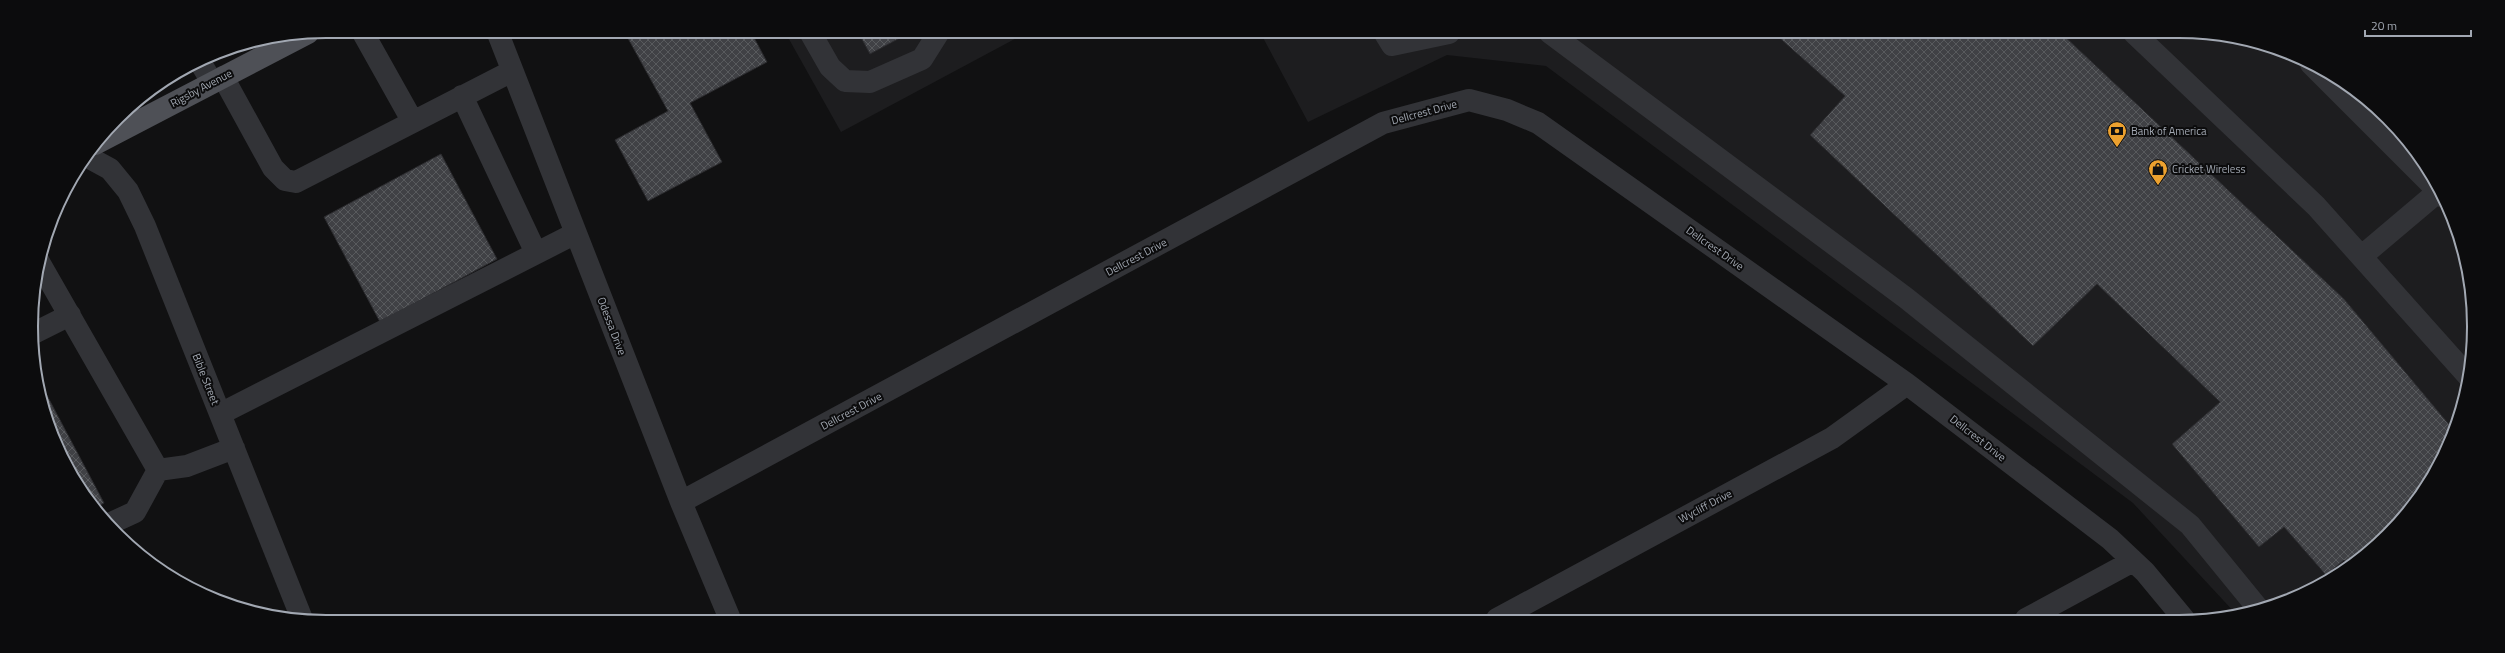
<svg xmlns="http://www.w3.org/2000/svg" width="2505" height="653" font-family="'Titillium Web',sans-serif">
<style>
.built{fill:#1d1d1f}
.building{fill:url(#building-cross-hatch);stroke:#2b2b2e}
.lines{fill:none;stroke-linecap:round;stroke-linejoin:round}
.minor{stroke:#323337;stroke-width:22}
.major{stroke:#4e5056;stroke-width:22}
.labels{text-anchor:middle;stroke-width:4;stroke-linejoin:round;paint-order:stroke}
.street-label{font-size:11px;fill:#a2a8b2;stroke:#0c0c0d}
.poi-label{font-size:11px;fill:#a2a8b2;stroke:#0c0c0d;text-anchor:start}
.rim{fill:none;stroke:#a2a8b2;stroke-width:2}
</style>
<defs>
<pattern id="building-cross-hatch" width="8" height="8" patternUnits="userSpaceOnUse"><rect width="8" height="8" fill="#404145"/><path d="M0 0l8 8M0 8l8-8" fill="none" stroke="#585a5d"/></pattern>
</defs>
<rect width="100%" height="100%" fill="#111112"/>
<path class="built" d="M785 32H1028L841 132Z
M1260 32 2217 34 2274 47 2326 71 2374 104 2413 147 2444 196 2464 250 2473 307 2471 365 2443 457 2387 536 2309 592 2236 614 2133 503 1546 66 1447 55 1308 122Z"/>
<path class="building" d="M624 31 751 32 767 62 690 103 722 162 648 201 615 140 668 111Z
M858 32H908L909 33 870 54Z
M1774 33H2061L2344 299 2452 428 2443 457 2387 536 2347 564 2344 560 2326 575 2284 527 2259 547 2172 444 2220 402 2097 284 2033 346 1810 135 1845 96Z
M441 154 497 259 380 322 324 217Z
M43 388 104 503 94 508 62 457 41 403 40 390Z"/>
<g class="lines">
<path class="minor" d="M362 31 413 122
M497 31 681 502 730 619
M810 32 830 67 845 81 870 82 922 59 939 32
M1384 32 1392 45 1449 33
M1550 33 1906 298 2190 525 2257 607
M2134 33 2316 206 2468 376
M200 62 212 82
M2311 64 2444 197
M223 77 273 168 285 180 296 182 512 71
M462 96 536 253
M86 156 110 169 128 191 145 226 302 619
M2362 256 2440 190
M39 262 158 470 187 466 234 448
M34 333 70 315
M220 414 576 233
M681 502 1383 123 1469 100 1507 110 1538 123 1907 384 2110 539 2145 572 2184 619
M109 524 135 512 158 470
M1497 619 1832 438 1907 384
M2026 619 2133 561"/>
<path class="major" d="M95 144 308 33"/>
</g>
<defs>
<symbol id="bank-pin" viewBox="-11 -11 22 30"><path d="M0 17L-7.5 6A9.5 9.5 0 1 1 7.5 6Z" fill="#eca12f" stroke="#0c0c0d"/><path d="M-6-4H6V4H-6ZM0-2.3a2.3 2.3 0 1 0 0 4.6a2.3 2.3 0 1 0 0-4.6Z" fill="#111"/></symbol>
<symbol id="shop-pin" viewBox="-11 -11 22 30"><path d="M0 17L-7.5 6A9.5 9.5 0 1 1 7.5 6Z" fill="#eca12f" stroke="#0c0c0d"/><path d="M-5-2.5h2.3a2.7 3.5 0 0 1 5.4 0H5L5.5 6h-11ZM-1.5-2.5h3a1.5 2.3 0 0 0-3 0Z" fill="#111"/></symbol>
</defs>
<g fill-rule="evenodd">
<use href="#bank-pin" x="2106" y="120" width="22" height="30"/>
<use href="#shop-pin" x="2147" y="158" width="22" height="30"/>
</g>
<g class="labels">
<g class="street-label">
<text transform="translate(201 88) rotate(-28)" y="4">Rigsby Avenue</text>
<text transform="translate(1424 112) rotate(-15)" y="4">Dellcrest Drive</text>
<text transform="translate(1715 248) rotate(35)" y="4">Dellcrest Drive</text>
<text transform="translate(1136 257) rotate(-28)" y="4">Dellcrest Drive</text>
<text transform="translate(612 326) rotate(69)" y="4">Odessa Drive</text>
<text transform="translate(206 379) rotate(68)" y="4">Bible Street</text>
<text transform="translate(851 411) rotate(-28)" y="4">Dellcrest Drive</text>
<text transform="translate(1978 438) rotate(38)" y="4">Dellcrest Drive</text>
<text transform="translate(1705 506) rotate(-28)" y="4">Wycliff Drive</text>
</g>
<g class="poi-label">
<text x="2131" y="135">Bank of America</text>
<text x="2172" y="173">Cricket Wireless</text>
</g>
</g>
<path d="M0 0H2505V653H0ZM326 38H2179A288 288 0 0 1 2467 326V327A288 288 0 0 1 2179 615H326A288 288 0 0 1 38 327V326A288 288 0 0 1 326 38Z" fill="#0c0c0d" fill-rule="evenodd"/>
<path class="rim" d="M326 38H2179A288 288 0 0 1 2467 326V327A288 288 0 0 1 2179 615H326A288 288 0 0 1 38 327V326A288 288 0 0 1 326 38Z"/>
<path d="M2365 30v6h106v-6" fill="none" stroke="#a2a8b2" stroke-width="2"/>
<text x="2371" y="30" font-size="12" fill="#a2a8b2" stroke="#0c0c0d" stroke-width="3" paint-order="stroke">20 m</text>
</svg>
